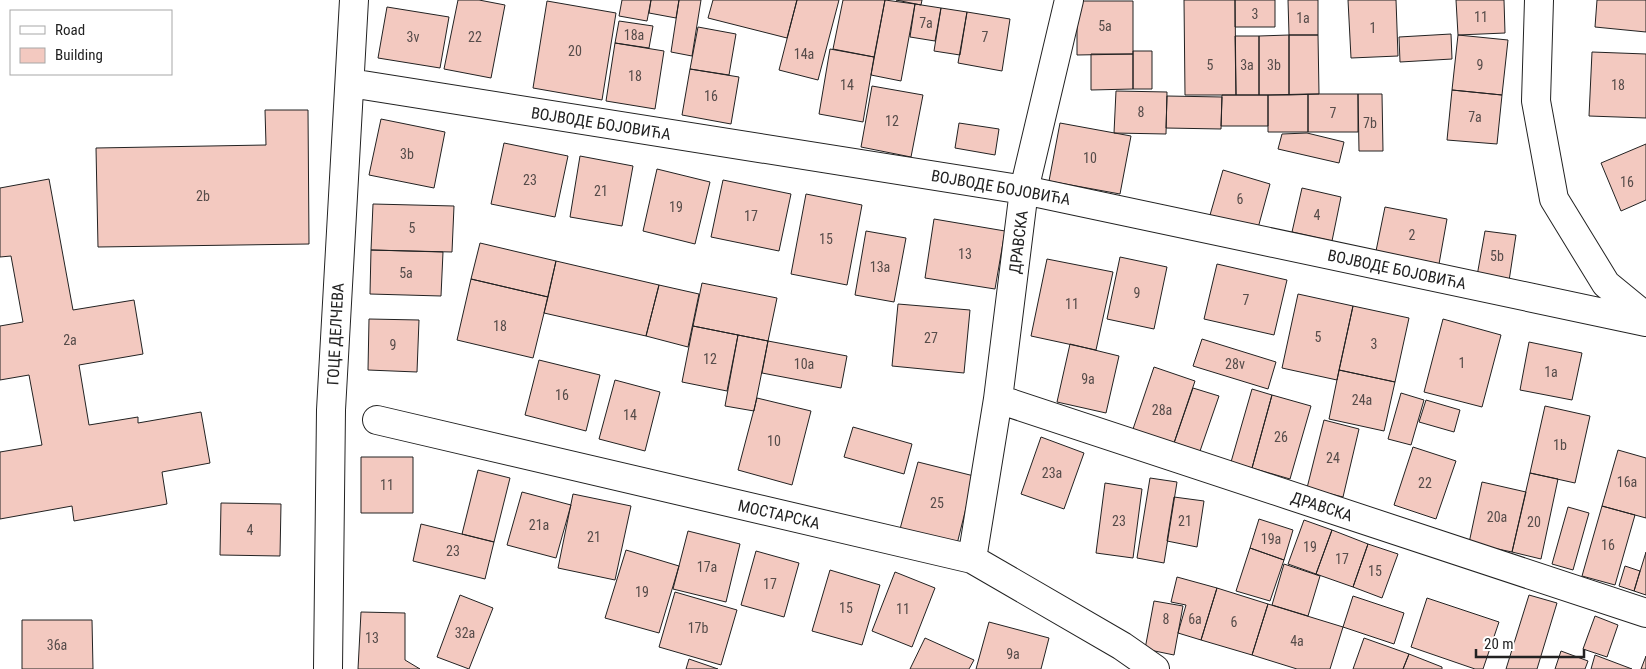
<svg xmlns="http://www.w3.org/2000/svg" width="1646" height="669" font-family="'Roboto Condensed',sans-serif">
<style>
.building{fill:#f3c9c0;stroke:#222}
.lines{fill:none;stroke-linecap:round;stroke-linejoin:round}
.minor-casing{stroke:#222;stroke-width:30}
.minor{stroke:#fff;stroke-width:28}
.labels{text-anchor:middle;stroke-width:4;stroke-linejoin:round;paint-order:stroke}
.number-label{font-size:14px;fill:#564c4a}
.street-label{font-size:16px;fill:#222;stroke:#fff}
</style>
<rect width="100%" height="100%" fill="#fff"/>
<path class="building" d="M458 0H479L505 5 491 78 444 69Z
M622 0H651L647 21 619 16Z
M651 0H679L676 18 649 13Z
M679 0H701L692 56 671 52Z
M713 0H797L787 38 708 18Z
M797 0H839L818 80 779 70Z
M843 0H885L874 57 833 49Z
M885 0 915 4 901 81 871 75Z
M896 0H922L921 5Z
M1184 0H1235L1236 95H1185Z
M1235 0H1275V27H1235Z
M1288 0H1318V35H1289Z
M1348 0H1396L1398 56 1351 58Z
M1456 0H1504L1505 33 1458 35Z
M1597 0H1646V32L1595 27Z
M547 1 616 13 602 100 533 88Z
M1077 1H1133V54L1077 55Z
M915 4 941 8 935 41 910 37Z
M387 7 449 17 440 68 378 58Z
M941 8 967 12 960 55 934 51Z
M967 12 1010 19 1002 71 958 63Z
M619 21 653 26 649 48 615 43Z
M698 27 736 34 729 75 690 69Z
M1451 34 1452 59 1400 62 1399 37Z
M1289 35H1318L1319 94 1289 95Z
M1289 35V95H1259V36Z
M1458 35 1508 40 1502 95 1452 90Z
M1235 36H1259V95H1236Z
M615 43 664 51 655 109 606 101Z
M830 49 874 57 863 122 819 114Z
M1133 51H1152V89H1133Z
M1592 52 1646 54V118L1589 116Z
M1091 54H1133V89L1091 90Z
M690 69 739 77 731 124 682 115Z
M872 86 923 95 911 157 861 147Z
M1452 90 1502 95 1497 144 1447 140Z
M1116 91 1167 92 1166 134 1114 133Z
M1308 94V132H1268V95Z
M1308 94H1358V132H1308Z
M1358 94H1382L1383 151H1359Z
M1222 95H1268V126H1221Z
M1167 96 1222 97 1221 129 1166 128Z
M265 110H308L309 244 98 247 96 148 266 145Z
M381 119 445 132 434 188 369 175Z
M959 123 999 129 995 155 955 148Z
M1060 123 1131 136 1120 194 1049 181Z
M1307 133 1344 142 1339 163 1278 149 1282 134Z
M504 143 568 156 555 217 491 204Z
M1646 144V200L1621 211 1601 163Z
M580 156 633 166 622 226 570 217Z
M657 169 710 182 695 244 643 231Z
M1223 170 1270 184 1258 228 1210 215Z
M49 179 73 310 134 300 143 354 79 365 89 425 138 417V423L201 412 210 463 162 472 167 504 74 521 72 506 0 519V452L42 445 29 375 0 380V326L23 322 11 256 0 257V188Z
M723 180 791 194 779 251 711 237Z
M1302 188 1341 197 1332 241 1292 232Z
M806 194 862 205 847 285 791 274Z
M373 204 454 206 452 252 371 250Z
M1385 207 1447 219 1439 264 1376 251Z
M934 219 1005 231 995 289 925 278Z
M866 231 906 238 894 302 855 295Z
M1485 231 1516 235 1509 281 1477 276Z
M480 243 556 261 548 297 471 279Z
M371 250 443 252 441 296 370 294Z
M1120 257 1167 267 1154 329 1107 319Z
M1047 259 1113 272 1096 350 1031 336Z
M556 261 659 285 646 336 544 313Z
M1217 264 1287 280 1274 335 1204 319Z
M471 279 548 297 533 358 457 340Z
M702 283 777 298 768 341 693 326Z
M659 285 699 294 688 347 646 336Z
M1298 294 1353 306 1337 380 1282 368Z
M898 304 970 310 964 373 892 366Z
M1353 306 1409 318 1395 382 1339 370Z
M369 319 419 320 417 372 368 370Z
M1443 319 1501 335 1482 407 1424 392Z
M693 326 738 335 727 391 682 382Z
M738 335 768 341 754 411 725 406Z
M1202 339 1276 362 1268 389 1193 366Z
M768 341 847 356 841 388 762 373Z
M1529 342 1582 353 1572 400 1520 390Z
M1070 344 1119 356 1106 413 1057 402Z
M539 360 600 375 586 431 525 415Z
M1154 367 1195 381 1173 446 1132 432Z
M1339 370 1395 382 1384 431 1329 419Z
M615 380 660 392 645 451 599 439Z
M1193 388 1219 396 1199 454 1173 446Z
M1252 389 1272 395 1252 468 1231 462Z
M1401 393 1424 400 1411 445 1388 439Z
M1272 395 1311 406 1290 479 1252 468Z
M757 398 811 411 792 485 738 470Z
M1426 400 1460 410 1454 432 1419 422Z
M1545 406 1590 416 1575 483 1530 473Z
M1324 420 1359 429 1343 497 1307 488Z
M853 427 912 444 904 474 844 457Z
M1041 437 1084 453 1064 509 1021 494Z
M1413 447 1456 461 1436 519 1394 505Z
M1618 450 1646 458V518L1602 506Z
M361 457H413V513H361Z
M918 462 974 476 957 544 900 529Z
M478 470 510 478 494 542 462 534Z
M1530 473 1558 479 1541 559 1512 552Z
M1150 478 1177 482 1164 563 1137 558Z
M1482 482 1526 492 1512 552 1469 543Z
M1105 483 1142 489 1133 558 1096 553Z
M522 492 571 505 556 558 507 545Z
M573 494 631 506 615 580 558 568Z
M1174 497 1204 501 1197 547 1167 541Z
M221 503 281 504 280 556 220 555Z
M1602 506 1635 515 1615 585 1582 576Z
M1568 507 1589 513 1573 570 1552 564Z
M1259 519 1293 530 1284 560 1250 548Z
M1304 520 1332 530 1316 574 1288 564Z
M421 524 494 542 485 579 413 561Z
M1332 530 1368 544 1353 587 1316 574Z
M688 531 740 544 726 602 673 589Z
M1368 544 1398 554 1382 598 1353 587Z
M1250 548 1284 560 1270 601 1236 591Z
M626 550 679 566 659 633 605 618Z
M756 551 799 563 784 617 741 605Z
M1646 552V595L1634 591Z
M1284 564 1320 576 1308 616 1272 605Z
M1625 566 1640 571 1634 591 1619 586Z
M830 570 880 585 862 645 812 631Z
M895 572 935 588 912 647 872 631Z
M1177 577 1217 588 1201 640 1178 633 1186 605 1171 602Z
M1217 588 1268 604 1252 655 1201 640Z
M675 592 737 610 721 665 659 647Z
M460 595 493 608 469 669 437 657Z
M1529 595 1557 603 1537 669H1506Z
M1353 596 1404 613 1394 644 1343 627Z
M1427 598 1499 622 1483 669H1475L1411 647Z
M1154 601 1183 606 1174 655 1145 649Z
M1268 604 1343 627 1330 669H1297L1252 655Z
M361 612 405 613V660L420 669H358Z
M1595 616 1618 625 1607 657 1583 649Z
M22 620H92L93 669H22Z
M989 622 1049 638 1041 669H976Z
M925 638 974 660 969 669H910Z
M1364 638 1409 654 1403 669H1353Z
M1561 651 1588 661 1585 669H1555Z
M1409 654 1442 667V669H1403Z
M1595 655 1632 669H1591Z
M1646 656V669H1641Z
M689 659 718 669H686Z"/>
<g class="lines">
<defs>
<path id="minor" d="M1539 0 1536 101 1554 199 1606 284 1646 317
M350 83 1024 190 1646 322
M998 399 1646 613
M377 420 972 559 1122 646 1155 669
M972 559 998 399 1024 190 1069 0
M328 669 331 410 354 0"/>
</defs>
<use href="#minor" class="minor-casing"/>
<use href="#minor" class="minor"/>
</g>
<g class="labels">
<g class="number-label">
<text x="1255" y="19">3</text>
<text x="1481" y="22">11</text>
<text x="1303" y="23">1a</text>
<text x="926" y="28">7a</text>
<text x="1105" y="31">5a</text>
<text x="1373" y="33">1</text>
<text x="634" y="40">18a</text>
<text x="413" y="42">3v</text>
<text x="475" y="42">22</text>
<text x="985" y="42">7</text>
<text x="575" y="56">20</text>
<text x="804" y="59">14a</text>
<text x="1210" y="70">5</text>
<text x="1247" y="70">3a</text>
<text x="1274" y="70">3b</text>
<text x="1480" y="70">9</text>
<text x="635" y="81">18</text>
<text x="847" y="90">14</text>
<text x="1618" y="90">18</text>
<text x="711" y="101">16</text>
<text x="1141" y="117">8</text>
<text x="1333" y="118">7</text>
<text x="1475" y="122">7a</text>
<text x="892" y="126">12</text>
<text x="1370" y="128">7b</text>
<text x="407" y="159">3b</text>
<text x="1090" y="163">10</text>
<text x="530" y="185">23</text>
<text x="1627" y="187">16</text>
<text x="601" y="196">21</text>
<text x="203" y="201">2b</text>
<text x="1240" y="204">6</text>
<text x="676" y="212">19</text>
<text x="1317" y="220">4</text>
<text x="751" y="221">17</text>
<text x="412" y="233">5</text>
<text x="1412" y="240">2</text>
<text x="826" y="244">15</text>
<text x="965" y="259">13</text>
<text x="1497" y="261">5b</text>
<text x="880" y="272">13a</text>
<text x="406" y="278">5a</text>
<text x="1137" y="298">9</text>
<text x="1246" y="305">7</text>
<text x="1072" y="309">11</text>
<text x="500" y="331">18</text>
<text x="1318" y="342">5</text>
<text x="931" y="343">27</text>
<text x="70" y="345">2a</text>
<text x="1374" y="349">3</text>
<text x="393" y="350">9</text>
<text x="710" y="364">12</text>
<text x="1462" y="368">1</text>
<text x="804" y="369">10a</text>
<text x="1235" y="369">28v</text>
<text x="1551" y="377">1a</text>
<text x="1088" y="384">9a</text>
<text x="562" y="400">16</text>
<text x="1362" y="405">24a</text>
<text x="1162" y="415">28a</text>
<text x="630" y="420">14</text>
<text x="1281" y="442">26</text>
<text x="774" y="446">10</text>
<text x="1560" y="450">1b</text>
<text x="1333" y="463">24</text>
<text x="1052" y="478">23a</text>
<text x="1627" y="487">16a</text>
<text x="1425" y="488">22</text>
<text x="387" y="490">11</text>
<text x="937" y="508">25</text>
<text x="1497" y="522">20a</text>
<text x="1119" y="526">23</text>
<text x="1185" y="526">21</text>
<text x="1534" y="527">20</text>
<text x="539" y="530">21a</text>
<text x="250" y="535">4</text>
<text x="594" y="542">21</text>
<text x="1271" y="544">19a</text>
<text x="1608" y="550">16</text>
<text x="1310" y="552">19</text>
<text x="453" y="556">23</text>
<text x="1342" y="564">17</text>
<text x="707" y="572">17a</text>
<text x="1375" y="576">15</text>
<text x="770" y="589">17</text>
<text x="642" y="597">19</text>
<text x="846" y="613">15</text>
<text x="903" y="614">11</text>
<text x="1166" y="624">8</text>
<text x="1195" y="624">6a</text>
<text x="1234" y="627">6</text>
<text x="698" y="633">17b</text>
<text x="465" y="638">32a</text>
<text x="372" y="643">13</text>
<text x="1297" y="646">4a</text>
<text x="57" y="650">36a</text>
<text x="1013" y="659">9a</text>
</g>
<g class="street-label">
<text transform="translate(601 123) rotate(9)" y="6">ВОЈВОДЕ БОЈОВИЋА</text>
<text transform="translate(1001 187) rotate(10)" y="6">ВОЈВОДЕ БОЈОВИЋА</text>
<text transform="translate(1018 242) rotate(-83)" y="6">ДРАВСКА</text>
<text transform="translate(1397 269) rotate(12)" y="6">ВОЈВОДЕ БОЈОВИЋА</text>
<text transform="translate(335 334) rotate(-87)" y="6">ГОЦЕ ДЕЛЧЕВА</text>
<text transform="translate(1322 506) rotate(18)" y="6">ДРАВСКА</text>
<text transform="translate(779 514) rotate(13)" y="6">МОСТАРСКА</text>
</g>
</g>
<rect x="10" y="10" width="162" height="65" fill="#ffffff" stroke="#a7a7a7"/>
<rect x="20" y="26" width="25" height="8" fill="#ffffff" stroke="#a7a7a7"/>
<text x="55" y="35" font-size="15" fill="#222222">Road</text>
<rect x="20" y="48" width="25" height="15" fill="#f3c9c0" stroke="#a7a7a7"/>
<text x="55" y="60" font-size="15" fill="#222222">Building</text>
<path d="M1476 649v8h108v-8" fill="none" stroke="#222222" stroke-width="2.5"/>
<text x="1484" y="649" font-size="15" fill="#222222" stroke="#ffffff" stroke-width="4" paint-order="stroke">20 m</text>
</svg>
